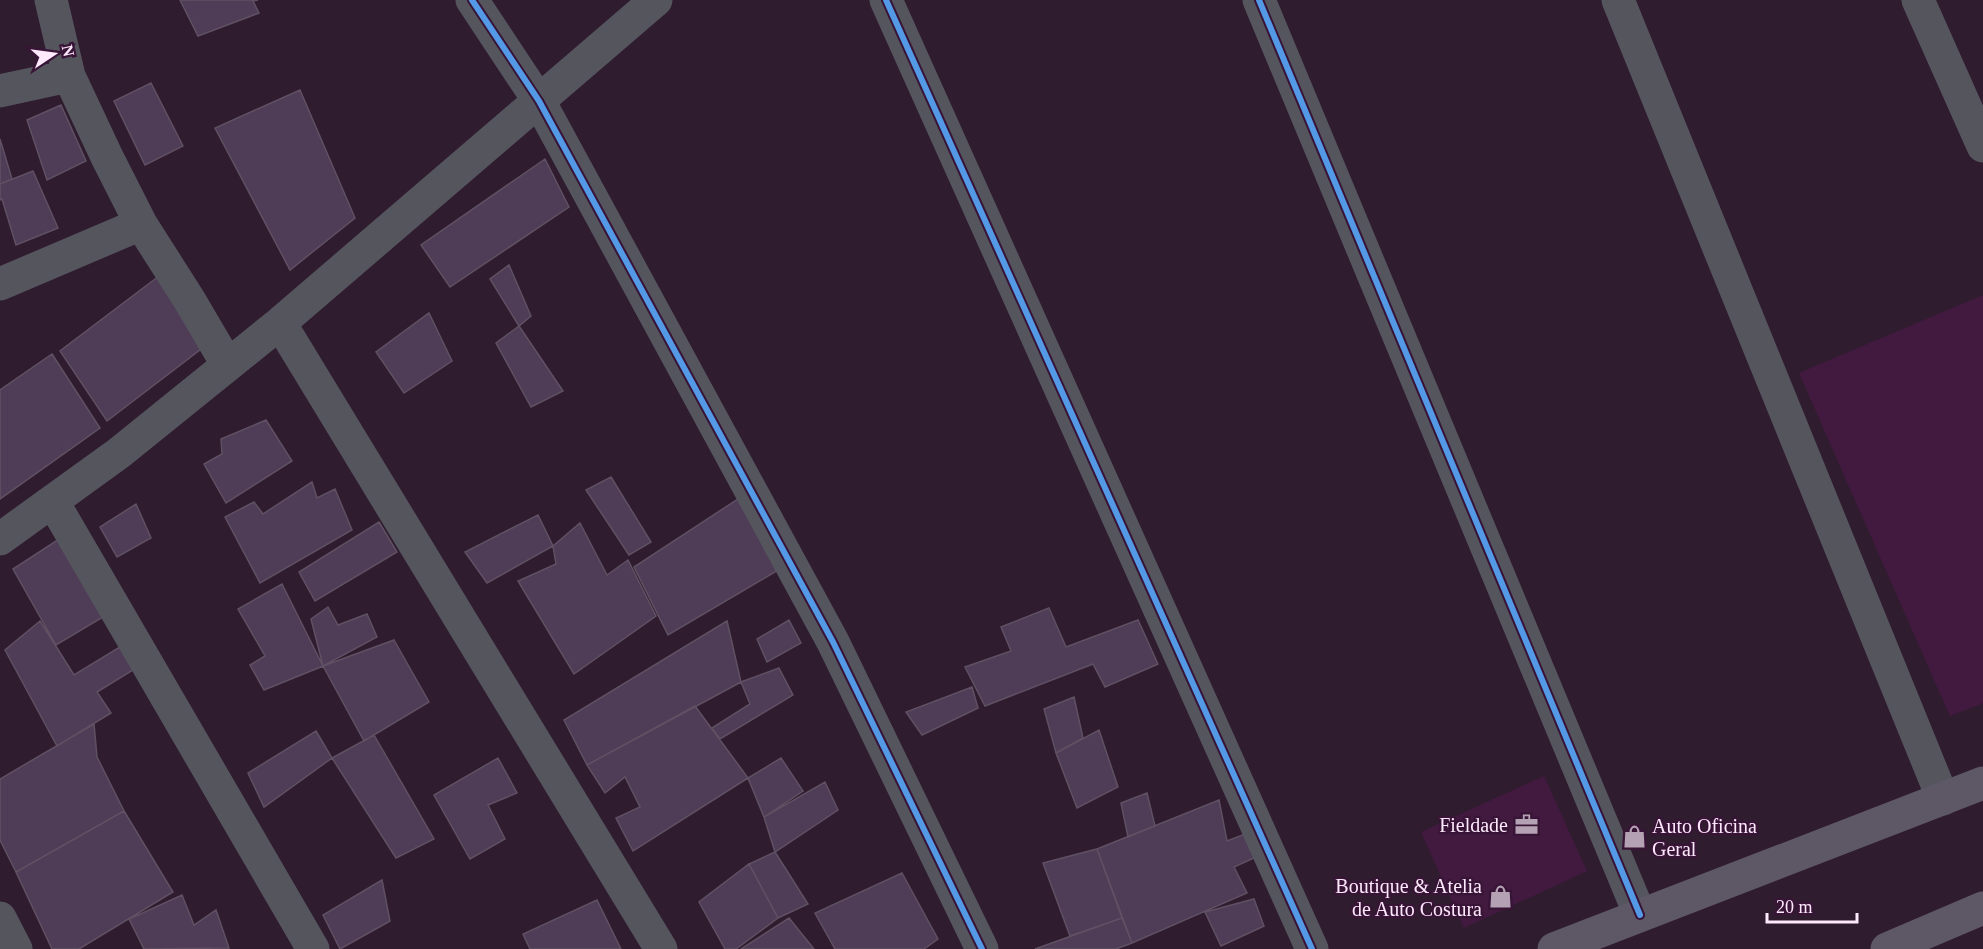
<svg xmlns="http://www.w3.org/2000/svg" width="1983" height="949" font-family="'Times New Roman',serif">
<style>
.built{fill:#421a40}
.building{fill:#4f3c56;stroke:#5f5163;stroke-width:1.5}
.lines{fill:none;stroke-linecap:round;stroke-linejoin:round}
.minor{stroke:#55555e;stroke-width:33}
.highway{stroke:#5e5866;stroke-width:33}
.cycleway-casing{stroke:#381437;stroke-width:10}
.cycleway{stroke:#5399e6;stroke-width:6}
.labels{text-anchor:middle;stroke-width:4.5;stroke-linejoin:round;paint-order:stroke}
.poi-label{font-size:20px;fill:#fde9fb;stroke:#381437;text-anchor:end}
</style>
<rect width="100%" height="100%" fill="#301c2f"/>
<path class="built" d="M1983 295V703L1950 716 1799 373Z
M1544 776 1587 871 1464 928 1421 832Z"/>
<path class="building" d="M180 0H258L253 1 259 13 198 36Z
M151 83 183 146 145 165 114 101Z
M300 90 355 218 290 270 215 128Z
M61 105 86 161 47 180 27 120Z
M0 139 12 179 0 184Z
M545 159 569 207 450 287 421 245Z
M33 171 58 228 16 245 2 199 0 200V184Z
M509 265 531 316 519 326 490 279Z
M159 276 205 346 107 421 60 351Z
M429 313 452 361 404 393 376 352Z
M519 326 563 391 531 407 496 343Z
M52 354 100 428 0 499V390Z
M266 420 292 461 226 503 204 464 222 454 221 439Z
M611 477 651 542 629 555 586 490Z
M312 482 317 498 335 489 352 530 260 583 225 517 254 502 263 514Z
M741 497 780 569 668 635 634 567Z
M136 504 151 538 117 557 100 527Z
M538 515 553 546 487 583 465 552Z
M379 522 397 552 315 601 299 572Z
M580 523 607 575 628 560 656 616 574 674 518 581 556 564 553 546Z
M59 539 103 617 56 645 13 569Z
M282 584 323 666 264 690 250 665 265 656 238 609Z
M328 607 338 625 367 614 377 637 323 666 311 619Z
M1049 608 1066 647 1138 620 1158 664 1105 687 1093 664 985 706 965 667 1011 651 1001 627Z
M789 620 801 643 767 662 757 639Z
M40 621 74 675 123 645 133 670 97 692 111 713 57 746 5 650Z
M727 621 741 682 587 765 564 720Z
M394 640 429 702 364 741 323 666Z
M779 668 793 695 720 739 712 728 750 704 741 682Z
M972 687 978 708 922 735 906 712Z
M1074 697 1083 738 1056 753 1044 709Z
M695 706 748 778 633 851 616 818 640 807 625 777 605 793 587 765Z
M94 724 97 757 124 811 16 872 0 840V779Z
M1099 730 1118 787 1077 808 1056 753Z
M316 731 332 758 264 807 248 773Z
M374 735 434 839 396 858 332 758Z
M498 758 517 793 488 805 505 839 470 859 434 795Z
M781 758 803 791 764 817 748 778Z
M825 782 838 810 775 852 764 817Z
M1147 793 1155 826 1128 837 1121 803Z
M1219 800 1227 841 1248 833 1258 856 1234 867 1247 893 1132 943 1097 849Z
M124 811 173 892 79 949H52L16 872Z
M1097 849 1122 918 1070 936 1043 863Z
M775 852 808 904 778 918 749 864Z
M749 864 778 918 736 949H725L699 902Z
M902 873 938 939 924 949H835L815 913Z
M382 880 390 921 340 949 323 915Z
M182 895 194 925 216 910 229 948 144 949 129 919Z
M1254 899 1264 926 1221 946 1205 912Z
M597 900 621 949H530L523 934Z
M789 918 814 949H741Z
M1122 918 1132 943 1116 949H1035Z"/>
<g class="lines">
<path class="minor" d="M51 0 69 76 107 157 141 224 190 301 227 364
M472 0 539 101 833 642 982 949
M886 0 1312 949
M1259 0 1640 915
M1618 0 1943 799
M1918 0 1983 146
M0 91 69 76
M0 284 141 224
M280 323 661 949
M53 502 313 949
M0 539 119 453 280 323 656 0
M0 918 16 949"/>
<path class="highway" d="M1554 949 1983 783
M1887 949 1983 908"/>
<defs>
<path id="cycleway" d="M472 0 539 101 833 642 982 949
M886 0 1312 949
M1259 0 1640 915"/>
</defs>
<use href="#cycleway" class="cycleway-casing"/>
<use href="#cycleway" class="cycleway"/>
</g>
<defs>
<symbol id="office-bare" viewBox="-9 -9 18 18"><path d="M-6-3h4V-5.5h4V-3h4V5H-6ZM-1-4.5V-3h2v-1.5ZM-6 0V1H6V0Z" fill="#b5a1b4" stroke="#381437" stroke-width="2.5" paint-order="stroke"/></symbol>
<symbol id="shop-bare" viewBox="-9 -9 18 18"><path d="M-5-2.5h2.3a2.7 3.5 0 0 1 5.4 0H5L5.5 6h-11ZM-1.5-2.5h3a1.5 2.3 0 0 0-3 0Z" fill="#b5a1b4" stroke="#381437" stroke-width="2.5" paint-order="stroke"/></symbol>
</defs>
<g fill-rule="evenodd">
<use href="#office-bare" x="1510" y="808" width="33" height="33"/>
<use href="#shop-bare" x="1618" y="820" width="33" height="33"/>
<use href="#shop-bare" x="1484" y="880" width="33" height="33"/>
</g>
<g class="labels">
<g class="poi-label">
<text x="1508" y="832">Fieldade</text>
<text x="1652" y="833" text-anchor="start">Auto Oficina<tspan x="1652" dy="23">Geral</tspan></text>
<text x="1482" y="893">Boutique &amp; Atelia<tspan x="1482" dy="23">de Auto Costura</tspan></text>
</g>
</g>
<g transform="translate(54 54) rotate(77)" stroke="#381437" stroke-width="4.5" paint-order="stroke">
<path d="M0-4.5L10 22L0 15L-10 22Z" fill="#fde9fb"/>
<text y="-9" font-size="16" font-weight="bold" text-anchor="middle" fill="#fde9fb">N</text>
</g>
<path d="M1767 913v9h90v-9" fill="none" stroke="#fde9fb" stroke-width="3"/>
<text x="1776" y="913" font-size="18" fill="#fde9fb" stroke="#381437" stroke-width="4.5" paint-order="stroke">20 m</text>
</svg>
